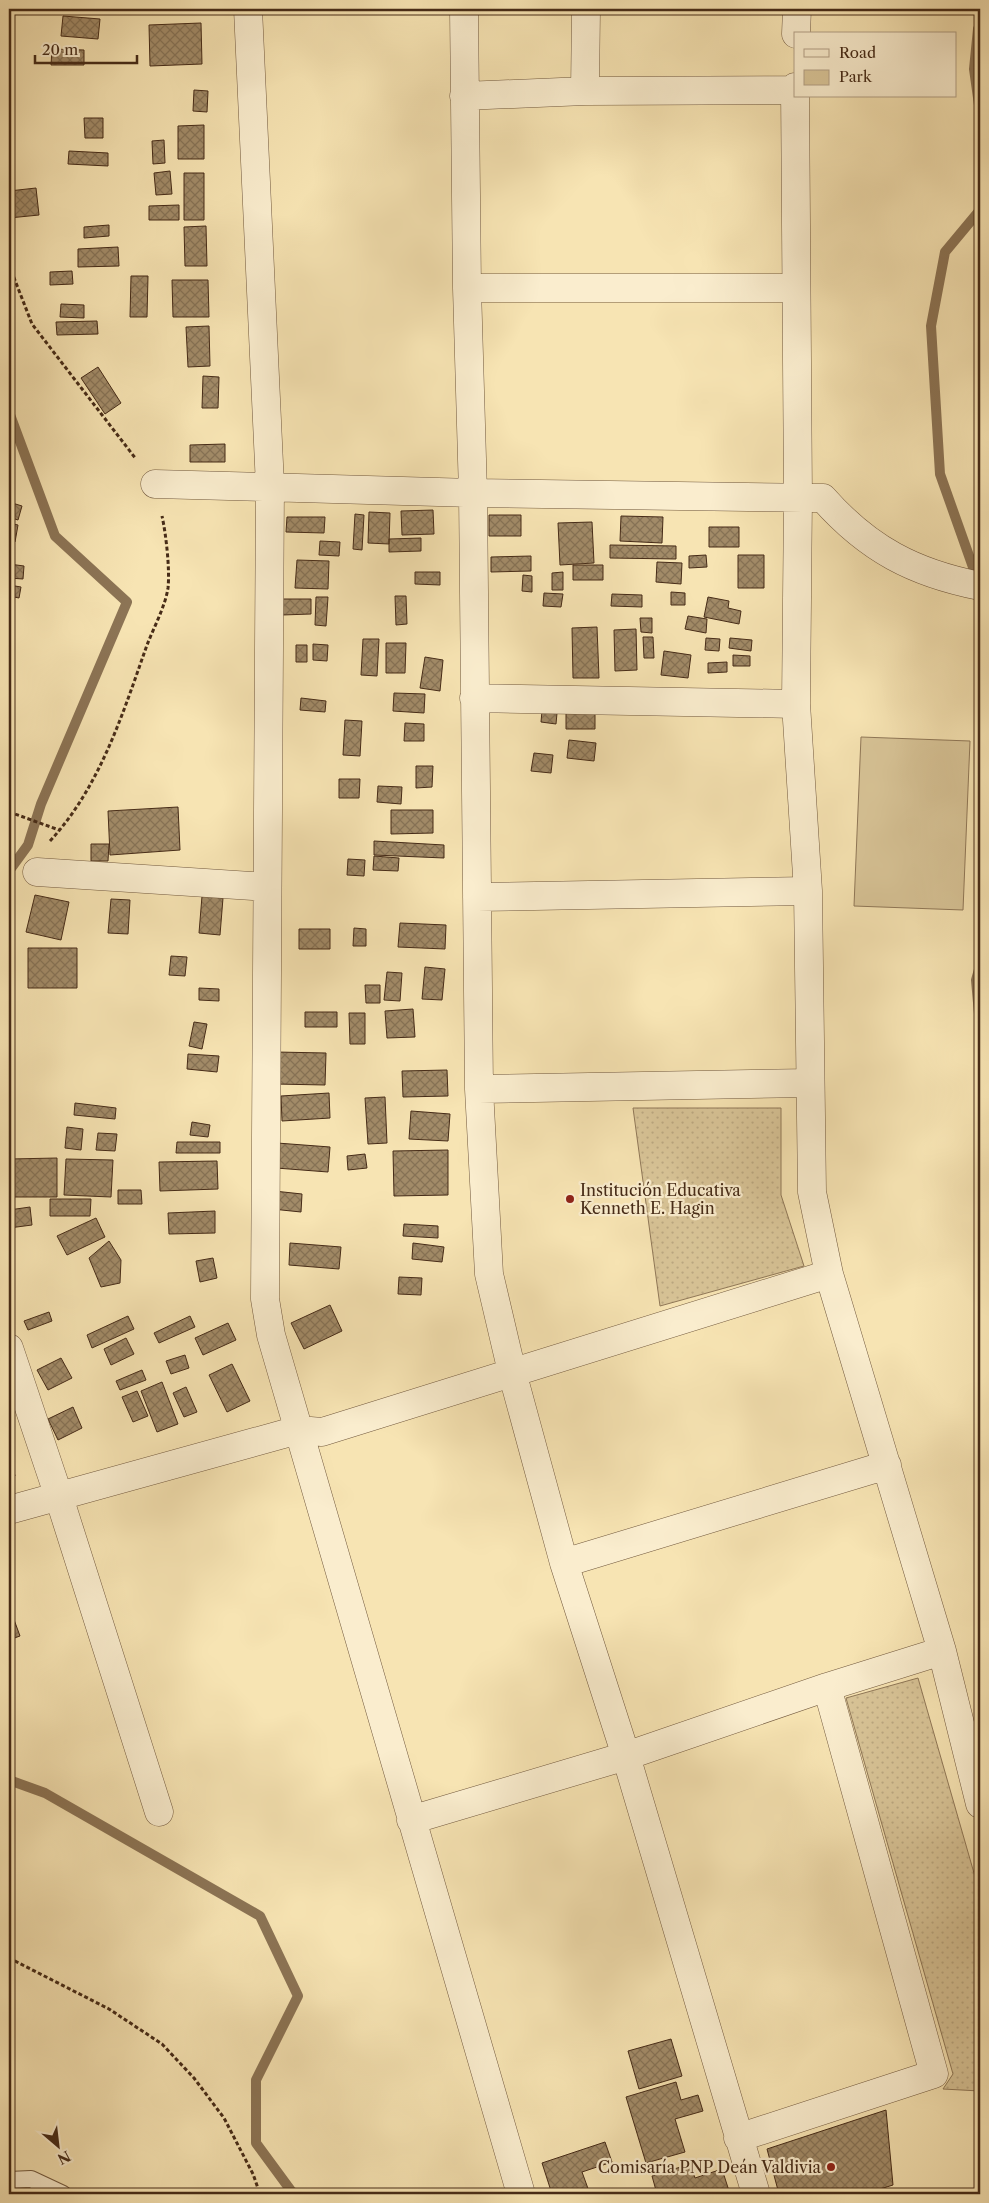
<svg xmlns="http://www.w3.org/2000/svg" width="989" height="2203" font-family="'Libre Caslon Text',serif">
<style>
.green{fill:url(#green-dots);stroke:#907858}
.pitch{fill:#d9c598;stroke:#907858}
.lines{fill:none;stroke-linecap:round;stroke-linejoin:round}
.stream{stroke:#8c7455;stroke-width:10}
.building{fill:url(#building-cross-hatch);stroke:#462b17}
.lane-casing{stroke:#72593e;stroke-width:18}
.street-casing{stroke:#72593e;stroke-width:29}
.path{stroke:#462b17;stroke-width:3;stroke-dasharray:4 2.5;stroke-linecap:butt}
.lane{stroke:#faedce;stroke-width:16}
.street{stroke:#faedce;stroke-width:28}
.poi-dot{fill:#8f2418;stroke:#faedce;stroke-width:2}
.labels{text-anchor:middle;stroke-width:4.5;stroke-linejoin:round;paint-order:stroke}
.poi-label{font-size:16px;fill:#462b17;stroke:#faedce;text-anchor:start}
</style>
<defs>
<pattern id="green-dots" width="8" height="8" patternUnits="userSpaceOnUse" patternTransform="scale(1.25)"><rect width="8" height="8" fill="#d9c598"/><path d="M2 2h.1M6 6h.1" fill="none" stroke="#bca982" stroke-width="1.8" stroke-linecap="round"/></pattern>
<pattern id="building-cross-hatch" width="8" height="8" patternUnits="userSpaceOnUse" patternTransform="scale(1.25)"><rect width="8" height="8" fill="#a28b68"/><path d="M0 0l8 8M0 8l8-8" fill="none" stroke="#867255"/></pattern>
</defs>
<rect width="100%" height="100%" fill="#f7e4b3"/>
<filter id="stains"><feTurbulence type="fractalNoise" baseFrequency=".004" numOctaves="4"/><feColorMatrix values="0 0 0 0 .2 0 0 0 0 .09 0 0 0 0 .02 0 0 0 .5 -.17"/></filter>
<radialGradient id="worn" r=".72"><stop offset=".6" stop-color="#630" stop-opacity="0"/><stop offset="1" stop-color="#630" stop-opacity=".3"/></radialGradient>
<path class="green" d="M633 1108H781V1195L804 1266 660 1306Z
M918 1678 980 1894V2091L943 2089 953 2074 846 1698Z"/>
<path class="pitch" d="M861 737 970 741 963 910 854 906Z"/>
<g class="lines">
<path class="stream" d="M980 25 978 29 974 69 980 112
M9 412 55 536 127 602 41 804 28 845 9 871
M979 584 940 474 931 326 945 252 980 210
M980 966 976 980 980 1025
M9 1780 45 1793 260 1916 298 1996 256 2080V2143L292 2192 299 2194"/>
</g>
<path class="building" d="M65 9H105V14L65 12Z
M147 9H174L147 11Z
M63 16 100 19 98 39 61 36Z
M201 23 202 64 150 66 149 25Z
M52 49 84 50V65H51Z
M194 90 208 91 207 112 193 111Z
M84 118H103V138H85Z
M204 125V159H178V126Z
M164 140 165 163 153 164 152 141Z
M69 151 108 153V166L68 164Z
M170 171 172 194 156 195 154 173Z
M184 173H204V220H184Z
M36 188 39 215 9 218V191Z
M179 205V220H149V206Z
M109 225V236L84 238V227Z
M206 226 207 266H185L184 227Z
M118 247 119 266 78 267V249Z
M72 271 73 284 50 285V272Z
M131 276H148L147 317H130Z
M172 280H208L209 317H173Z
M61 304 84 305V318L60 317Z
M97 321 98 334 57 335 56 322Z
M209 326 210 366 188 367 186 327Z
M98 367 121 403 105 414 81 378Z
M203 376 219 377 218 408H202Z
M225 444V462H190V445Z
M9 502 22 506 18 520 9 517Z
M433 510 434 534 402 535 401 511Z
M369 512 390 513 389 544 368 543Z
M355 514 364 515 362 550 353 549Z
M489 515H521V536H489Z
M621 516 663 517 662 543 620 541Z
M287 517H325L324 533 286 532Z
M592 522 594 563 560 565 558 523Z
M9 523 18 525 15 542 9 541Z
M709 527H739V547H709Z
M421 538V551L389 552V539Z
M320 541 340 542 339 556 319 555Z
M610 545 676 546V559L610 558Z
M706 555 707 567 689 568V556Z
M738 555H764V588H738Z
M531 556V571L491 572V557Z
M297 560 329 561 328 589 295 588Z
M657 562 682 563 681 584 656 582Z
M9 564 24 566 23 579 9 578Z
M573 565H603V580H573Z
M415 572H440V585L415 584Z
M563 572V590H552V573Z
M523 575 532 576V592L522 591Z
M9 585 21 587 19 598 9 596Z
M671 592 685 593V605H671Z
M544 593 563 594 561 607 543 606Z
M612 594 642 595V607L611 606Z
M395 596H406L407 624 396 625Z
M316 597H328L326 626 315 625Z
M708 597 729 601 728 608 741 611 739 624 704 617Z
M281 599H311V614L282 615Z
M9 609 14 610 11 627H9Z
M688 616 707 619 706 633 685 629Z
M640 618H652V633L641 632Z
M597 627 599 678H573L572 628Z
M9 629H12L10 648H9Z
M636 629 637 670 615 671 614 630Z
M643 637H653L654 658H644Z
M706 638 720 639 719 651 705 650Z
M730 638 752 640 751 651 729 648Z
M363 639H379L377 676 361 675Z
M386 643H406L405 673H386Z
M313 644 328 645 327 661 313 660Z
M296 645H307V662H296Z
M664 651 691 655 688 678 661 675Z
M733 655 750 656V666H733Z
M425 657 443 660 440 691 420 688Z
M727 662V672L708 673V663Z
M394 693 425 694 424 713 393 711Z
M301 698 326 701 325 712 300 710Z
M542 711 557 713 556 724 541 722Z
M566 713H595V729H566Z
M345 720 362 721 360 756 343 755Z
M405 723 424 724V741H404Z
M569 740 596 743 594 761 567 758Z
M534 753 553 755 551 773 531 771Z
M416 766H433L432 787 416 788Z
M339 779H360L359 798H339Z
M378 786 402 787 401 804 377 802Z
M178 807 180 850 110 855 108 811Z
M391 810H433V833L391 834Z
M374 841 444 845V858L374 855Z
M91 844H109L108 861H91Z
M374 856 399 858 398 871 373 870Z
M348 859 365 860 364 876 347 875Z
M35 895 69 902 61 940 26 932Z
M202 896 223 898 220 935 199 933Z
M111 899 130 900 128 934 108 933Z
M400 923 446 925 445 949 398 947Z
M354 928 366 929V946H353Z
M299 929H330V949H299Z
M28 948H77V988H28Z
M171 956 187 957 185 976 169 975Z
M425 967 445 969 442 1000 422 999Z
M387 972 402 973 400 1001 384 1000Z
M365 985H380V1003H366Z
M199 988 219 989V1001L199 1000Z
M413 1009 415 1037 387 1038 385 1011Z
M305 1012H337V1027H305Z
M349 1013H365V1044H350Z
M194 1022 207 1024 202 1049 189 1046Z
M276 1052 326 1053 325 1085 275 1084Z
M188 1054 219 1056 217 1072 187 1069Z
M447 1070 448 1096 403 1097 402 1071Z
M329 1093 330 1118 282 1121 281 1096Z
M385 1097 387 1143 368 1144 365 1098Z
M75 1103 116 1108 115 1119 74 1115Z
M411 1111 450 1114 448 1141 409 1139Z
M192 1122 210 1125 208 1137 190 1135Z
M67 1127 83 1129 81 1150 65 1148Z
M98 1133 117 1134 115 1151 96 1150Z
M177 1142H220V1153H176Z
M277 1143 330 1147 328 1172 276 1168Z
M448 1150V1195L394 1196 393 1151Z
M365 1154 367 1168 348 1170 347 1156Z
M57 1158V1197H10V1159Z
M66 1159 113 1160 111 1197 64 1195Z
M217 1161 218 1189 160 1191 159 1162Z
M118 1190H141L142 1204H118Z
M274 1191 302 1194 301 1212 272 1209Z
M50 1199H91L90 1216H50Z
M30 1207 32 1225 9 1228V1210Z
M215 1211V1233L169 1234 168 1213Z
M96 1218 105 1237 67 1255 57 1236Z
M404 1224 438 1226V1238L403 1236Z
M109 1241 121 1260 120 1283 101 1287 89 1258Z
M290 1243 341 1247 339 1269 289 1265Z
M413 1243 444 1247 442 1262 412 1259Z
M213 1258 217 1278 200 1282 196 1261Z
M399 1277 422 1278 421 1295 398 1294Z
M330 1305 342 1331 304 1349 291 1323Z
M49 1312 52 1321 28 1330 24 1321Z
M128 1316 134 1329 92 1348 87 1335Z
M190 1316 195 1327 159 1343 154 1333Z
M228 1323 236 1340 203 1355 195 1338Z
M126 1338 134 1354 111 1365 104 1349Z
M185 1355 189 1368 171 1374 166 1361Z
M61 1358 72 1378 48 1390 37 1370Z
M232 1364 250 1401 227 1412 209 1375Z
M142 1370 146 1380 120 1390 116 1381Z
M162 1382 178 1424 157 1432 141 1391Z
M186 1387 197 1412 184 1417 173 1393Z
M137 1391 148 1416 133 1422 122 1397Z
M73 1407 82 1428 58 1440 48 1419Z
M9 1450 15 1476 9 1477Z
M9 1606 20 1636 9 1640Z
M671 2039 682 2076 639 2089 628 2051Z
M676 2082 681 2100 698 2095 703 2111 675 2119 685 2152 646 2163 626 2097Z
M886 2110 893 2185 864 2194H779L767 2149Z
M605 2142 612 2162 582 2172 590 2194H552L542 2163Z
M690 2164 695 2178 722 2169 730 2194H657L652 2176Z"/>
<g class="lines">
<defs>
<path id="lane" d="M9 2180 31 2179 63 2194"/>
<path id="street" d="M248 9 270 486 265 1299 271 1335 521 2194
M464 9 467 288 473 493 479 1089 489 1274 512 1372 564 1563 626 1756 756 2194
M796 34 797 9
M795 87 798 497 796 704 808 891 812 1192 829 1274 942 1651 980 1804
M585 91 586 9
M464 96 585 91 795 90
M467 288H795
M155 484 473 493 823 498C868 549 914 573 980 586
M474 698 796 704
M37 872 267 887
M477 897 808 891
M479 1089 809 1083
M9 1348 59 1497 159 1812
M9 1510 298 1430 322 1432 829 1274
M564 1563 887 1465
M411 1820 626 1756 827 1687 942 1651
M738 2138 934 2074 827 1687"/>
</defs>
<use href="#lane" class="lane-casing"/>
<use href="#street" class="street-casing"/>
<path class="path" d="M9 265 32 324 136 459
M9 816 15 814 59 830
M50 841C100 787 123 713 147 645 154 627 165 607 168 588 170 569 166 534 162 516
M9 1958 109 2009 162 2044 194 2078 224 2118 253 2174 260 2194"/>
<use href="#lane" class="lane"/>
<use href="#street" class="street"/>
</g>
<g class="poi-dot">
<circle cx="570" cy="1199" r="5"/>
<circle cx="831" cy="2167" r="5"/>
</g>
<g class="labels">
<g class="poi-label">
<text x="580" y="1196">Institución Educativa<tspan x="580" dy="18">Kenneth E. Hagin</tspan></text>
<text x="821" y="2173" text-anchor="end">Comisaría PNP Deán Valdivia</text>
</g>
</g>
<rect width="989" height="2203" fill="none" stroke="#f7e4b3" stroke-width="30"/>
<rect x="10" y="10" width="969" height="2183" fill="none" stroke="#462b17" stroke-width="2.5"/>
<rect x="15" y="15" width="959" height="2173" fill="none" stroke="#462b17"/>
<rect x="794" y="32" width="162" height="65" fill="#faedce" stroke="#b29f85"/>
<rect x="804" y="49" width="25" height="8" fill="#faedce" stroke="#b29f85"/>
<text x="839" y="58" font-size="15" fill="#462b17">Road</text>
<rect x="804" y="70" width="25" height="15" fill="#d9c598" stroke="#b29f85"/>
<text x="839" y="82" font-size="15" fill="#462b17">Park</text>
<g transform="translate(58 2146) rotate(152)" stroke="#faedce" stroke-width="4" paint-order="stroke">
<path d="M0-4L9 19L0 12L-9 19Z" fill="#462b17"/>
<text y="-8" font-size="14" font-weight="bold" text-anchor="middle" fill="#462b17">N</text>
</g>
<path d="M35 55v8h102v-8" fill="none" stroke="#462b17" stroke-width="2.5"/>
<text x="42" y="55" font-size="15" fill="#462b17" stroke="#faedce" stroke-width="4" paint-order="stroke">20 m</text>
<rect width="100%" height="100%" filter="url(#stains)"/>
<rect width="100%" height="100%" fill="url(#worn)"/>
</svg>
